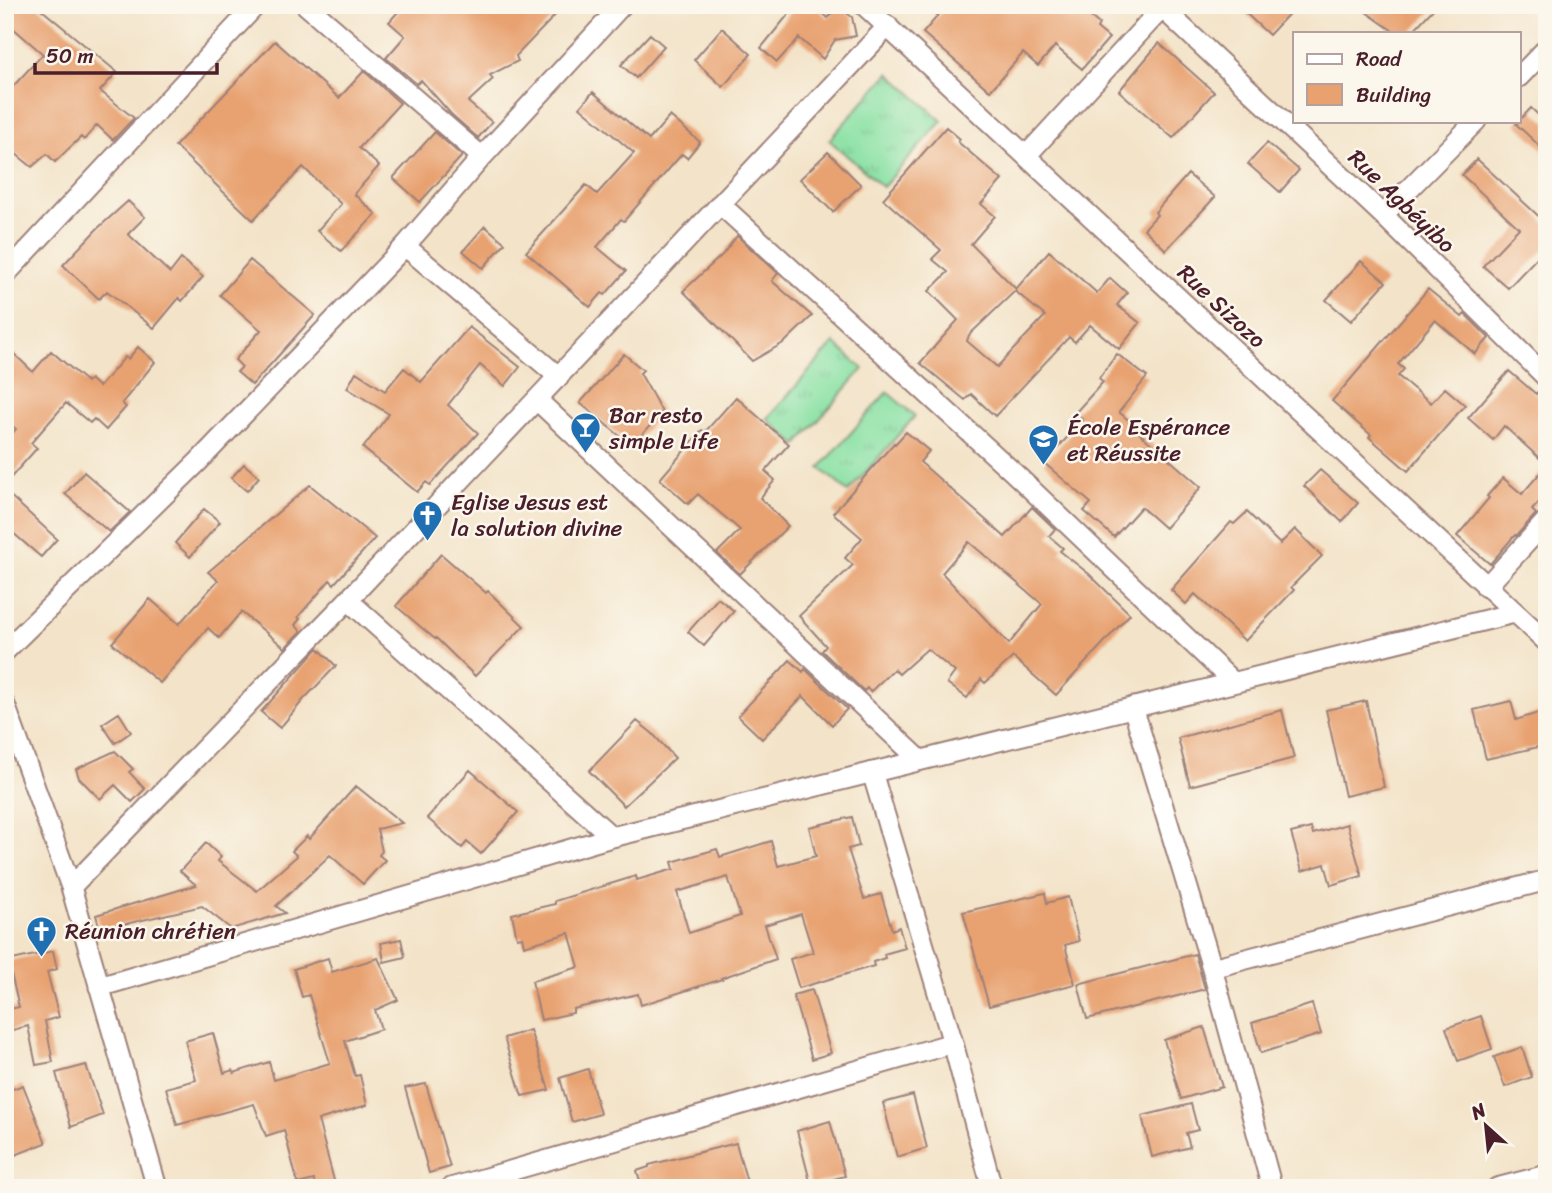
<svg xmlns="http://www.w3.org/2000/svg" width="1552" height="1193" font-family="Sriracha,sans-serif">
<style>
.grass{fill:url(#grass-tufts);stroke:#6a8068;stroke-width:2}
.building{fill:#e8a16f;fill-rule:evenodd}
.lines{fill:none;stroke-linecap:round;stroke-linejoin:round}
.minor-casing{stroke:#9e817a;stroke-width:23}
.minor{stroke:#fff;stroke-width:19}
.labels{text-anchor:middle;stroke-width:5;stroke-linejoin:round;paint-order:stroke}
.street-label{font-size:23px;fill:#4a1f2b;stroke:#fbf7ec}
.poi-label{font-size:23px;fill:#4a1f2b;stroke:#fbf7ec;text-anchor:start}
</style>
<defs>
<pattern id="grass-tufts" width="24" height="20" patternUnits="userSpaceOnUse" patternTransform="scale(1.75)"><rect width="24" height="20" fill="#89e1a4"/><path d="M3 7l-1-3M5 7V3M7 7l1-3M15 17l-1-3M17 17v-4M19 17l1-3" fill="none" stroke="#78c18d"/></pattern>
</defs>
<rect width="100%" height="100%" fill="#fbf7ec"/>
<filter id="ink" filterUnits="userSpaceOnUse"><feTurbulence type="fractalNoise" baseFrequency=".0143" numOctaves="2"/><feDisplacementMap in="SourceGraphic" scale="14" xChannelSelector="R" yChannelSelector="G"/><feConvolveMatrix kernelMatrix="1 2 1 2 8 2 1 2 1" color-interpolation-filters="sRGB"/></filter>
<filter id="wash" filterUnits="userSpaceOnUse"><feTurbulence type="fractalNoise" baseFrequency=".00686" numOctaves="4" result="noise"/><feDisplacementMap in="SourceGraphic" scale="28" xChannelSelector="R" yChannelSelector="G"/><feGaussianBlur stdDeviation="1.57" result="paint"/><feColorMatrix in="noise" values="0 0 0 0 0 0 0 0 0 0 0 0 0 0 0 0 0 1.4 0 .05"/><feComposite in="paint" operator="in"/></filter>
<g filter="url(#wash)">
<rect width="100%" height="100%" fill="#f3e3c8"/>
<path class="grass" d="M889 73 942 121 883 187 829 140Z
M834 343 863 369 797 445 767 419Z
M887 392 915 416 848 492 820 468Z"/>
<g id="blocks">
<path class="building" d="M5 5H36L117 72 100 91 134 118 113 140 97 125 84 140 81 137 55 162 47 154 32 167 5 145V95L43 54 5 21Z
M404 5H565L516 56 518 61 490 75 493 79 468 102 492 122 478 138 451 114 421 80 417 84 386 58 405 36 389 22Z
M796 5H814L828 18 837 6 852 17 856 36 835 40 823 59 799 38 777 62 761 48Z
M947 5H1077L1099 24 1097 28 1109 38 1082 69 1055 46 1038 66 1023 53 990 91 923 33Z
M1237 5H1297L1269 35Z
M1356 5H1437L1411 33H1396Z
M722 28 751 54 723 87 694 60Z
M650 34 664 46 636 78 621 65Z
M275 41 339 98 364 71 400 103 359 148 379 166 354 194 376 214 341 251 317 231 341 204 303 167 253 220 175 146Z
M1159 43 1214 92 1173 138 1119 91Z
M593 92 649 140 670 116 700 142 687 158 682 154 624 221 621 219 597 247 626 271 605 295 602 293 590 307 526 252 586 185 597 194 634 153 580 107Z
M1531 108 1547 123V153L1516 124Z
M946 127 960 139 958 142 1002 180 981 204 995 216 971 244 1016 289 1049 251 1097 293 1110 278 1127 293 1117 305 1140 323 1119 349 1090 325 1075 342 1069 337 995 416 971 394 965 400 920 363 958 320 929 291 948 272 932 259 941 250 883 199ZM1015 291 1045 316 997 367 967 341 969 335Z
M435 132 462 156 420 202 393 178Z
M1267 143 1299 170 1280 192 1248 164Z
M828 152 861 185 833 212 800 179Z
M1477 159 1547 224V247L1508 288 1483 266 1519 228 1462 175Z
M1188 174 1215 197 1166 250 1144 229 1157 215 1155 212Z
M128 201 145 217 128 234 170 273 181 259 203 277 182 301 179 298 154 328 107 291 99 299 63 265 97 229Z
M485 226 505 243 483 268 463 251Z
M737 236 778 273 772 281 812 316 785 342 752 361 683 291 722 255Z
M250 260 315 315 252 385 237 372 242 367 235 360 261 330 220 295Z
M1361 261 1386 282 1351 321 1326 300Z
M1428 289 1462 317 1465 314 1489 338 1475 354 1435 320 1398 364 1404 369 1398 376 1431 403 1445 388 1465 405 1408 471 1369 437 1371 435 1332 401Z
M469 327 520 367 505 386 480 365 448 405 478 433 430 485 426 482 417 492 363 448 389 414 347 388 356 372 385 391 404 368 421 382Z
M5 345 33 372 51 351 87 382 90 379 99 387 125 357 128 359 138 347 155 362 122 403 126 407 106 430 94 419 90 423 66 403 31 443 37 448 5 484V442L16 429 5 419Z
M624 354 643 370 640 373 662 412 632 446 580 403Z
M1117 354 1147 377 1119 412 1133 424 1131 426 1201 487 1165 528 1141 507 1114 537 1084 511 1091 503 1044 463 1083 420 1075 413 1103 382 1099 378Z
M1509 371 1536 394 1541 388 1547 390V465L1504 426 1493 440 1468 418Z
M736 397 789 444 765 471 775 480 760 498 788 526 740 574 717 553 740 530 698 494 688 504 660 479 702 430 705 432Z
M906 432 929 451 920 462 1005 537 1032 507 1055 529 1049 536 1063 548 1060 551 1089 574 1130 614 1056 695 1013 657 985 683 981 679 967 698 947 683 955 672 927 649 899 674 894 669 870 692 867 688 864 691 822 651 826 646 799 616 853 565 845 558 862 538 833 513 894 443 895 444ZM969 542 1042 604 1009 644 942 573Z
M244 464 259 477 247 491 231 478Z
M1547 465V494L1532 510 1536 514 1516 536 1515 535 1490 564 1457 536 1489 498 1487 496 1503 478 1522 494Z
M1320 470 1358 503 1342 522 1304 486Z
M84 472 130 512 109 532 65 494Z
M310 485 375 538 334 584 330 580 298 617 300 619 295 625 301 631 285 648 241 612 219 638 208 628 160 683 112 643 150 599 179 624 218 580 208 572Z
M5 491 57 539 41 557 5 526Z
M204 509 220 522 190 557 175 543Z
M1247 512 1280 544 1295 529 1322 556 1291 587 1294 590 1245 641 1195 594 1186 604 1171 590 1231 522 1234 524Z
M441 554 486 593 488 591 524 626 475 676 436 638 435 639 396 606Z
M718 598 734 611 704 646 688 632Z
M318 648 336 666 304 699 280 728 261 712Z
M790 660 803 672 805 669 847 709 832 725 803 696 762 739 738 716Z
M1366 701 1384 787 1345 796 1326 710Z
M1511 701 1516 720 1547 710V745L1486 759 1474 710Z
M1282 710 1294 758 1190 786 1178 738Z
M119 713 131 732 115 743 102 724Z
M637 721 652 733 675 758 624 806 589 771Z
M115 751 133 769 129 772 145 789 132 802 115 785 100 799 79 778 76 769Z
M470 770 518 812 481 854 467 842 462 848 427 818Z
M356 786 402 823 377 829 382 851 379 855 385 860 363 884 330 855 276 906 285 913 231 929 202 906 100 930 96 915 196 885 180 871 206 843 221 857 218 861 257 891 297 856 292 851 307 836 309 839Z
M852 817 859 846 848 849 864 899 881 894 892 930 899 927 905 948 884 954 885 958 873 962 874 966 799 988 790 959 813 952 801 914 765 925 776 959 721 978 722 979 641 1005 638 994 573 1009V1013L541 1020 532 981 579 967 569 933 524 946 522 937 517 938 512 914 555 904V901L636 876 637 880 674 869 672 862 717 849 720 857 771 841 778 866 816 856 809 827ZM728 877 740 916 689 933 677 892Z
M1347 824 1362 876 1331 885 1325 864 1302 871 1291 833 1311 828 1313 834Z
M1045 893 1047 903 1068 897 1079 941 1065 945 1075 984 989 1006 963 912Z
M401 939 405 957 384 962 381 943Z
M53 951 57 969 47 972 59 1017 45 1021 53 1062 36 1065 28 1026 5 1032V1010L19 1007 8 961Z
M1195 954 1205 989 1087 1019 1078 984Z
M328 958 332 972 378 958 398 1000 375 1010 381 1029 345 1041 355 1076 360 1075 367 1105 318 1120 336 1188H316L314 1180 298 1184 284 1130 266 1136 254 1104 177 1125 166 1088 196 1080 185 1041 213 1033 224 1073 233 1070 234 1073 269 1062 274 1080 330 1063 309 995 302 997 294 969Z
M812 990 831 1053 812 1059 793 995Z
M1312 1004 1321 1034 1261 1053 1252 1023Z
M1481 1016 1492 1049 1458 1061 1446 1028Z
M1204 1027 1222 1087 1181 1099 1164 1040Z
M530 1030 549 1090 522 1096 504 1038Z
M1522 1047 1532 1077 1505 1087 1494 1057Z
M86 1065 103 1115 71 1127 56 1073Z
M588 1069 600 1114 572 1122 560 1078Z
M426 1084 450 1167 429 1173 405 1088Z
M23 1085 46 1143 5 1159V1092Z
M913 1095 927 1148 897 1157 883 1103Z
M1191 1104 1198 1130 1186 1133 1190 1147 1152 1157 1142 1116Z
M830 1121 845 1176 811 1185 797 1131Z
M736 1143 747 1182 724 1188H642L637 1171 649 1167V1165Z"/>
</g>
</g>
<g filter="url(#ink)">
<use href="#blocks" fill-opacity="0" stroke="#9e817a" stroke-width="2"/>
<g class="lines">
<defs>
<path id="minor" d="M306 5 482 157
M864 5 1547 642
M1159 5 1383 215 1547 378
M1519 77 1547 48
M1026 156 1162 8
M720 204 1013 472 1232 681
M1383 215 1476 121
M405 246 559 377
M5 275 256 5
M537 400 920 760
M1486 587 1547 520
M348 600 612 837
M5 651 198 462 405 246 482 157 622 5
M5 705 71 887 157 1188
M1133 707 1212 968 1272 1188
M872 772 953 1043 992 1188
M71 887 348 600 888 26
M1212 968 1547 880
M99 987 612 837 1514 613
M451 1188 953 1043
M1497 1188 1547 1175"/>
</defs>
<use href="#minor" class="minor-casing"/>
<use href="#minor" class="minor"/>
</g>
</g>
<defs>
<symbol id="bar-pin" viewBox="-11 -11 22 30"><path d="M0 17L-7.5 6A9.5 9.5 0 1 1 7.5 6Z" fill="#1f6fb2" stroke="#fbf7ec"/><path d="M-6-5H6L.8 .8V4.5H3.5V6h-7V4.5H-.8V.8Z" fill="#fff"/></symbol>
<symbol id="school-pin" viewBox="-11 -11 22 30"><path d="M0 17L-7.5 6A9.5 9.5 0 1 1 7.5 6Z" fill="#1f6fb2" stroke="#fbf7ec"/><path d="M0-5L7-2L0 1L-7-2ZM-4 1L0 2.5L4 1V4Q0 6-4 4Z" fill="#fff"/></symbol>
<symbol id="church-pin" viewBox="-11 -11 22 30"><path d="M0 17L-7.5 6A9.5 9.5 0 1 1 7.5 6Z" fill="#1f6fb2" stroke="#fbf7ec"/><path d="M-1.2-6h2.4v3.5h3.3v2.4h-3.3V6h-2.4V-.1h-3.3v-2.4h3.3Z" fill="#fff"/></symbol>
</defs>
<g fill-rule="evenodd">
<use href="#bar-pin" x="568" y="410" width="35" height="47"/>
<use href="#school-pin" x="1026" y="422" width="35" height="47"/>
<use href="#church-pin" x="410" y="498" width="35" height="47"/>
<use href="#church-pin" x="24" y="914" width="35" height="47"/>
</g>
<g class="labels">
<g class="street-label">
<text transform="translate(1402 201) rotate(44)" y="8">Rue Agbéyibo</text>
<text transform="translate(1222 306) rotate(43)" y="8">Rue Sizozo</text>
</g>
<g class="poi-label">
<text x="609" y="423">Bar resto<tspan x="609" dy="26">simple Life</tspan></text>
<text x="1067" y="435">École Espérance<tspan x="1067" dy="26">et Réussite</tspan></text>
<text x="451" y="510">Eglise Jesus est<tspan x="451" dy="26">la solution divine</tspan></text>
<text x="65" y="939">Réunion chrétien</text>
</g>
</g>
<rect width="1552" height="1193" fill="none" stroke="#fbf7ec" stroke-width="28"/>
<rect x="1293" y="32" width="228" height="91" fill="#fbf7ec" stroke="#b4a19f" stroke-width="2"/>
<rect x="1307" y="54" width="35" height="10" fill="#ffffff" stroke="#b4a19f" stroke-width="2"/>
<text x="1356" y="66" font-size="21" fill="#4a1f2b">Road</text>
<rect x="1307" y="84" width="35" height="21" fill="#e8a16f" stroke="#b4a19f" stroke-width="2"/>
<text x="1356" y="102" font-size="21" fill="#4a1f2b">Building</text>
<g transform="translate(1486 1126) rotate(333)" stroke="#fbf7ec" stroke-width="5" paint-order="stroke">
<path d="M0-5L12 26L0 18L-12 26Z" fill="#4a1f2b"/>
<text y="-10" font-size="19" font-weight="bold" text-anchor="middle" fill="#4a1f2b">N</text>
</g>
<path d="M35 63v10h182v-10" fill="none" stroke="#4a1f2b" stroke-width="3.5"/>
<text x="46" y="63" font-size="21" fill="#4a1f2b" stroke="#fbf7ec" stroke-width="5" paint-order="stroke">50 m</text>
</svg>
